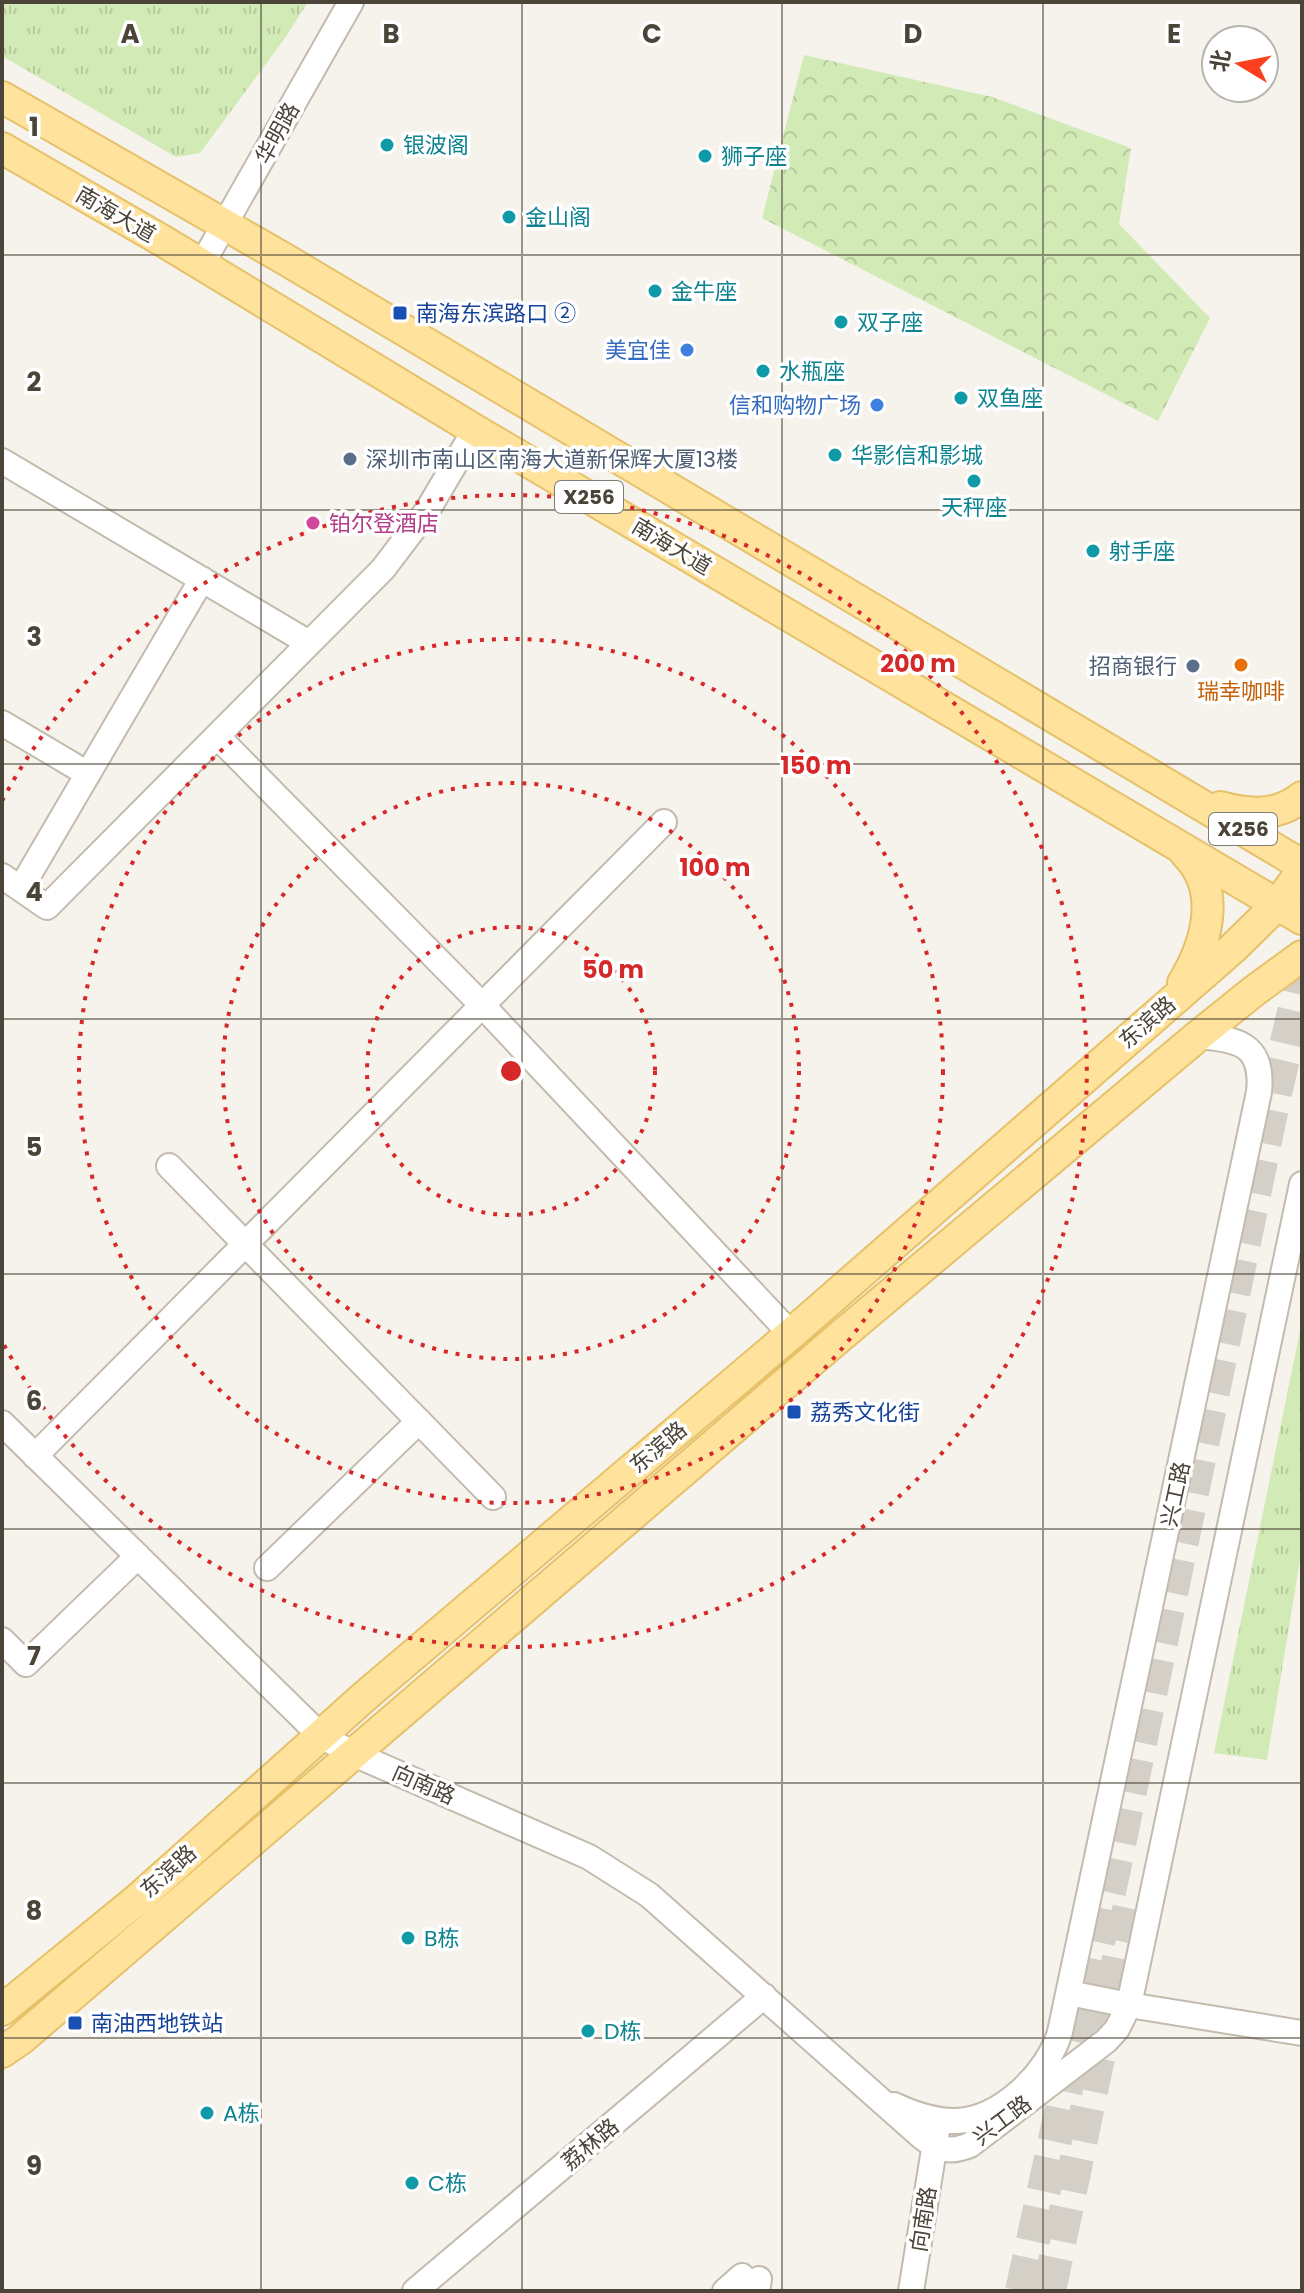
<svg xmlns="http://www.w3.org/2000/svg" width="1304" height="2293" font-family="Poppins,'Noto Sans SC',sans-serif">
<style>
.forest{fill:url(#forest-crowns)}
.park{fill:url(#park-tufts)}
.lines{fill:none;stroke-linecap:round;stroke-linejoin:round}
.highway-tunnel{stroke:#d4d0c8;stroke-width:34;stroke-dasharray:34 17;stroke-linecap:butt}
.minor-casing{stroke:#c2bbae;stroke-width:28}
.major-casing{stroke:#e6c16a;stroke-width:34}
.minor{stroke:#fff;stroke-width:24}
.major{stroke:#ffe39c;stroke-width:30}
.grid{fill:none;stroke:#4b4439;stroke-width:2;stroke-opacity:0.55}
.ring{fill:none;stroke:#d62828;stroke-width:4;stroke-dasharray:4 8}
.culture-dot{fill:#0f9aa8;stroke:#fff;stroke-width:3}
.transit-dot{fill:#1a4fb4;stroke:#fff;stroke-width:3}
.shop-dot{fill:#3f7fe0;stroke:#fff;stroke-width:3}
.service-dot{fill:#5c6f8a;stroke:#fff;stroke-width:3}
.hotel-dot{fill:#d1479c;stroke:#fff;stroke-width:3}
.food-dot{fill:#e8710a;stroke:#fff;stroke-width:3}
.labels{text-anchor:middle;stroke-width:7;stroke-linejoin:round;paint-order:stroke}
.shield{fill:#fff;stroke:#817c74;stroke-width:2}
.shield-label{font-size:20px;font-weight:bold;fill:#4b4439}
.street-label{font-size:22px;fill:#4b4439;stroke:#fff}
.culture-label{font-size:22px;fill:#0d838f;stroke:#fff;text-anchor:start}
.transit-label{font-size:22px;fill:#164399;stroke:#fff;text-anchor:start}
.shop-label{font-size:22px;fill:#366cbe;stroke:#fff;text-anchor:end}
.service-label{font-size:22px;fill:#4e5e75;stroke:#fff;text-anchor:start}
.hotel-label{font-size:22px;fill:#b23c85;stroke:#fff;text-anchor:start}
.food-label{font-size:22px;fill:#c56008;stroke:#fff}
.grid-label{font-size:26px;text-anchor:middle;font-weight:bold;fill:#4b4439;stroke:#fff;stroke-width:7;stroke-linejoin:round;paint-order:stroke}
.centre{fill:#d62828;stroke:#fff;stroke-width:4}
.ring-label{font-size:24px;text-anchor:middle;font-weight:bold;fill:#d62828;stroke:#fff;stroke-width:7;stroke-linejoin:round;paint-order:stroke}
</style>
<defs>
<pattern id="forest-crowns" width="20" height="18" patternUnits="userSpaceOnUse" patternTransform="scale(2)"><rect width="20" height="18" fill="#d2eab5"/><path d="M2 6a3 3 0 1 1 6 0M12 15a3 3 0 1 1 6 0" fill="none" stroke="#b6ca9c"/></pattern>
<pattern id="park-tufts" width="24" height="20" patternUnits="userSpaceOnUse" patternTransform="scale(2)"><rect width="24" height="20" fill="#d2eab5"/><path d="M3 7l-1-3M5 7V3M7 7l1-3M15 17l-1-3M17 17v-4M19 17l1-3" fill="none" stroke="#b6ca9c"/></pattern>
</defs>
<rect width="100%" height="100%" fill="#f6f3ec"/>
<path class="forest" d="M804 55 992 97 1131 148 1119 224 1210 318 1158 421 762 218Z"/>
<path class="park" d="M2 2H308L285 38 200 153 176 157 2 56Z
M1302 1321V1548L1267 1760 1214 1753Z"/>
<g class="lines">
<path class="highway-tunnel" d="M1022 2291 1112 1878 1275 1093 1302 978
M1049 2291 1132 1896"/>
<defs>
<path id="minor" d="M202 264 351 2
M2 461 309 643
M2 723 88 774
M217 736 482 1005 791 1334
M2 876 47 907 383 569 427 511 475 430
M21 888 202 579
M169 1166 493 1497
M2 1423 321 1736 354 1754 589 1857 649 1895 922 2137C938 2150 951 2153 970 2145L1106 2041 1117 2029 1129 2005 1302 1184
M35 1456 664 822
M267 1568 419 1421
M2 1640 26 1664 138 1556
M1069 1993 1129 2005 1302 2033
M894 2105C913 2114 933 2121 955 2121 1001 2120 1048 2073 1060 2032L1259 1092C1264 1044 1238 1039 1198 1036
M415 2291 764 1996
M725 2291 742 2276
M757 2291 759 2279
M911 2291 937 2131"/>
<path id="major" d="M2 97 283 258 1302 865
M2 148 163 241 475 430 1302 919
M1220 807C1249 815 1277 817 1302 797
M1183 983C1206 945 1223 891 1186 854
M2 2010 138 1899 365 1696 791 1334 1232 949 1277 905 1302 871
M2 2052 21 2039 843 1334 1198 1036 1254 991 1302 956"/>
</defs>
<use href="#minor" class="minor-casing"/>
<use href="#major" class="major-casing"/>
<use href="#minor" class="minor"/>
<use href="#major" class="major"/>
</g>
<path class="grid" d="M261 2V2291M522 2V2291M782 2V2291M1043 2V2291M2 255H1302M2 510H1302M2 764H1302M2 1019H1302M2 1274H1302M2 1529H1302M2 1783H1302M2 2038H1302"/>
<g class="ring">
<circle cx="511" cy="1071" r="144"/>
<circle cx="511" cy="1071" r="288"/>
<circle cx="511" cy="1071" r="432"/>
<path d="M2 801A576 576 0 1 1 2 1341"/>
</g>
<g class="culture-dot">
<circle cx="387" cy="145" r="8"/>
<circle cx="705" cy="156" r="8"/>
<circle cx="509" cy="217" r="8"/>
<circle cx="655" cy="291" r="8"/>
<circle cx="841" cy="322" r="8"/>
<circle cx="763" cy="371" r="8"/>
<circle cx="961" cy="398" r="8"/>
<circle cx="835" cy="455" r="8"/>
<circle cx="974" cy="481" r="8"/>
<circle cx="1093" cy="551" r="8"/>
<circle cx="408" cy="1938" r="8"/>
<circle cx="588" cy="2031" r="8"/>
<circle cx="207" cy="2113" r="8"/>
<circle cx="412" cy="2183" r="8"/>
</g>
<g class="transit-dot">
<rect x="392" y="305" width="16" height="16" rx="4"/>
<rect x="786" y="1404" width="16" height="16" rx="4"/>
<rect x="67" y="2015" width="16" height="16" rx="4"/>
</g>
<g class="shop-dot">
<circle cx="687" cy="350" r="8"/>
<circle cx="877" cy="405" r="8"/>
</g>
<g class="service-dot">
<circle cx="350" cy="459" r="8"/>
<circle cx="1193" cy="666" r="8"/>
</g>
<circle class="hotel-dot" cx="313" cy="523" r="8"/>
<circle class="food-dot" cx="1241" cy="665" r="8"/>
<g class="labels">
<g class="shield">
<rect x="555" y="481" width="68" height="32" rx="6"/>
<rect x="1209" y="813" width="68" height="32" rx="6"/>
</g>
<g class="shield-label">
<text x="589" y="504">X256</text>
<text x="1243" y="836">X256</text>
</g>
<g class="street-label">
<text transform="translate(277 133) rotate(-61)" y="8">华明路</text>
<text transform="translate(116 214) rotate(30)" y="8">南海大道</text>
<text transform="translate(672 546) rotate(31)" y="8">南海大道</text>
<text transform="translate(1147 1022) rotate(-41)" y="8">东滨路</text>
<text transform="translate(658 1447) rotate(-40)" y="8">东滨路</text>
<text transform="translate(1175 1494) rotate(-78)" y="8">兴工路</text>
<text transform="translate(424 1784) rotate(24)" y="8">向南路</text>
<text transform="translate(168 1871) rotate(-42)" y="8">东滨路</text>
<text transform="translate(1002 2120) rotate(-37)" y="8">兴工路</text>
<text transform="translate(590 2144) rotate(-40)" y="8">荔林路</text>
<text transform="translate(923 2219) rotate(-81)" y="8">向南路</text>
</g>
<g class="culture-label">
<text x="403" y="153">银波阁</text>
<text x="721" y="164">狮子座</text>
<text x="525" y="225">金山阁</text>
<text x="671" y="299">金牛座</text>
<text x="857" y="330">双子座</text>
<text x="779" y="379">水瓶座</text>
<text x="977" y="406">双鱼座</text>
<text x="851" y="463">华影信和影城</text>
<text x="974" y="515" text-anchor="middle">天秤座</text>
<text x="1109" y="559">射手座</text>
<text x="424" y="1946">B栋</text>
<text x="604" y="2039">D栋</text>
<text x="223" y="2121">A栋</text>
<text x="428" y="2191">C栋</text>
</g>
<g class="transit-label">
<text x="416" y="321">南海东滨路口 ②</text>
<text x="810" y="1420">荔秀文化街</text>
<text x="91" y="2031">南油西地铁站</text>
</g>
<g class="shop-label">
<text x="671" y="358">美宜佳</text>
<text x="861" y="413">信和购物广场</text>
</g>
<g class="service-label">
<text x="366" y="467">深圳市南山区南海大道新保辉大厦13楼</text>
<text x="1177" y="674" text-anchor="end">招商银行</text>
</g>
<g class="hotel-label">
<text x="329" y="531">铂尔登酒店</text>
</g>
<g class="food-label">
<text x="1241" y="699">瑞幸咖啡</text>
</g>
</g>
<g class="grid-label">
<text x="130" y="43">A</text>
<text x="391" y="43">B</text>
<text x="652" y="43">C</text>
<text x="913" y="43">D</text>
<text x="1174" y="43">E</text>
<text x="34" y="136">1</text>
<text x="34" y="391">2</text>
<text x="34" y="646">3</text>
<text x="34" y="901">4</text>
<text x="34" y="1156">5</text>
<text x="34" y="1410">6</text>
<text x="34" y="1665">7</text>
<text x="34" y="1920">8</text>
<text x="34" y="2175">9</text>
</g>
<circle cx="511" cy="1071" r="12" class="centre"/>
<g class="ring-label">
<text x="918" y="672">200 m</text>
<text x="816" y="774">150 m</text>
<text x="715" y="876">100 m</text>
<text x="613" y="978">50 m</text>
</g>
<rect width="1304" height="2293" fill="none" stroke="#4b4439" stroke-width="8"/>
<g transform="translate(1240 64) rotate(280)"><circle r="38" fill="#ffffff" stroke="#b7b4b0" stroke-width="2"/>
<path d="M0-6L14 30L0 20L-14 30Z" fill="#fc3f1d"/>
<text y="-12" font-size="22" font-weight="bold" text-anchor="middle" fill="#4b4439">北</text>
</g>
</svg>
